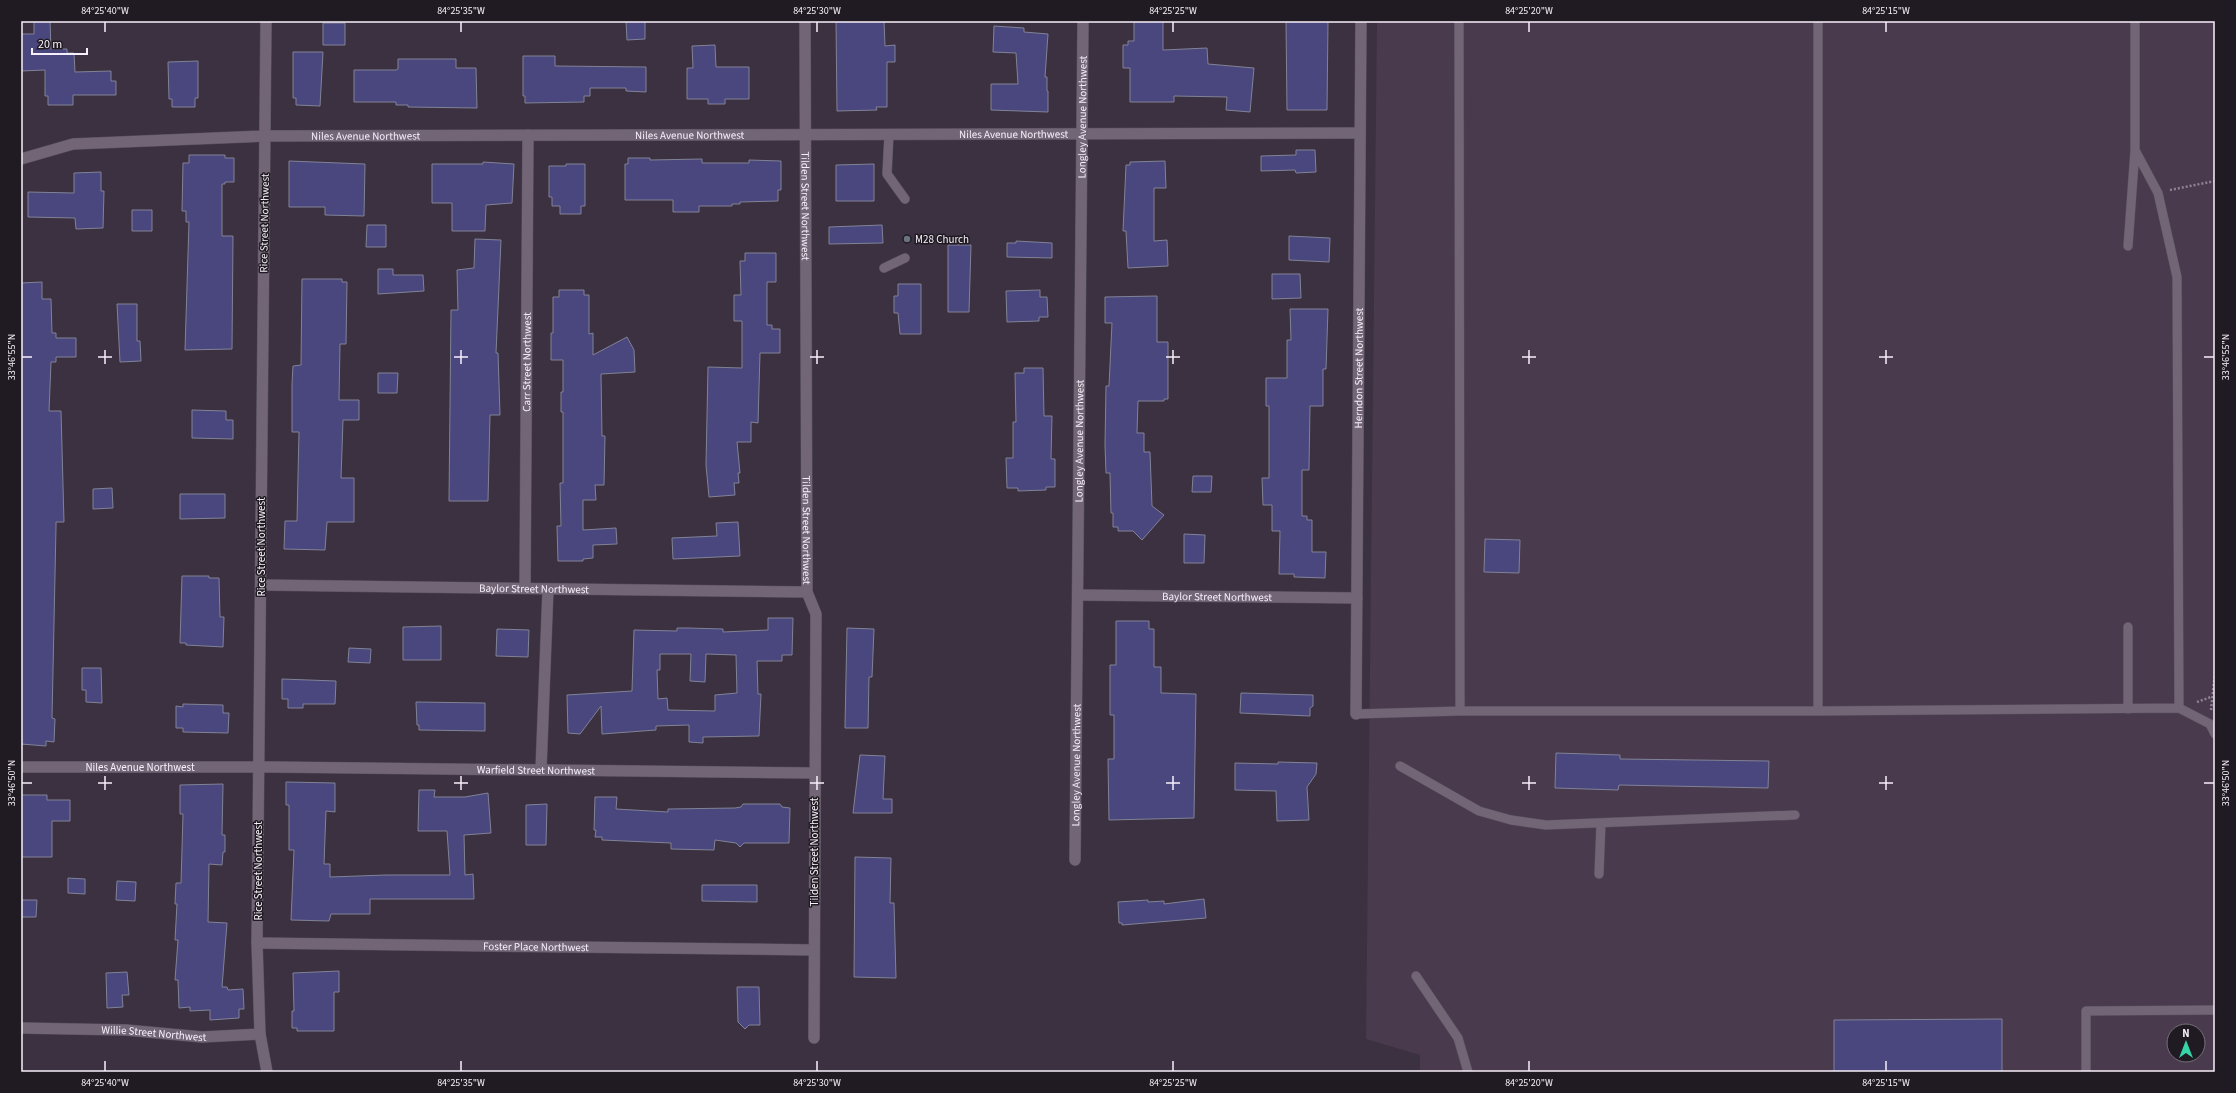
<svg xmlns="http://www.w3.org/2000/svg" width="2236" height="1093" font-family="'Source Sans 3',sans-serif">
<style>
.built{fill:#493a4e;fill-rule:evenodd}
.building{fill:#4a477e;stroke:#818296;fill-rule:evenodd}
.lines{fill:none;stroke-linecap:round;stroke-linejoin:round}
.service-casing{stroke:#564d5a;stroke-width:10}
.minor-casing{stroke:#564d5a;stroke-width:12}
.path{stroke:#8e8492;stroke-width:2.5;stroke-dasharray:2 2;stroke-linecap:butt}
.service{stroke:#716576;stroke-width:9}
.minor{stroke:#716576;stroke-width:11}
.ticks{fill:none;stroke:#f7f0fa;stroke-width:1.5}
.worship-dot{fill:#6b7280;stroke:#201b22;stroke-width:1.5}
.labels{text-anchor:middle;stroke-width:3;stroke-linejoin:round;paint-order:stroke}
.street-label{font-size:11px;fill:#f7f0fa;stroke:#201b22}
.poi-label{font-size:11px;fill:#f7f0fa;stroke:#201b22;text-anchor:start}
.neatline{fill:none;stroke:#f7f0fa;stroke-width:1.5}
.ticks-label{font-size:10px;text-anchor:middle;fill:#f7f0fa}
</style>
<rect width="100%" height="100%" fill="#3c3141"/>
<path class="built" d="M1377 21H2215V1072H1420V1055L1366 1039ZM2174 1031H2198V1055H2174Z"/>
<path class="building" d="M34 21H50L51 49H67V53H74L75 72 111 71V81H116V95H73V105H48V96H45V70L21 71V34H34Z
M626 21H645V39L627 40Z
M836 21H884L885 46 895 45V62H887V107H876L877 110 837 111Z
M1134 21H1163V50L1207 48 1208 64 1254 68 1250 112 1226 110 1227 97 1174 96V102H1130V68H1123V45H1128V41H1134Z
M1286 21H1328L1327 110H1287Z
M323 23H345V45H323Z
M994 26 1024 28V32L1048 34 1045 77H1047V91H1048V112L991 110V84H1018L1016 53 993 52Z
M715 45 716 67H749V99H725V104H708V99H687V68H693L692 46Z
M293 52H323L320 106 296 105V98H293Z
M523 56H555V66L646 67V92L626 91V88H590V96H584V102L525 103V96H523Z
M398 59H456V68H476L477 108 408 107V105H396V102H354V70H396L398 69Z
M198 61V98H195V107H172V99H169L168 62Z
M1296 150H1315L1316 172 1296 173 1295 170 1261 171V156L1296 155Z
M189 155H225V158H234V182H225V184H222V236H233L232 349 185 350 189 222H186V211H182L183 163H189Z
M628 158H650V160L702 159V163H749V160L781 161V190H778V201L740 202V204H732V206H699V212H673V200H625V164H628Z
M289 161 365 164 364 216 325 215V207H289Z
M1165 161 1166 188H1154V241L1167 240 1168 266 1128 268 1126 231H1123L1126 165H1130V162Z
M483 162 514 164 512 203 486 205 485 231H452V203H432V164H483Z
M566 164H585V206H581V214H560V206H552V197H549V166H566Z
M874 164V201H836V165Z
M101 172V191H104L103 228 76 229 75 218 28 217V192L74 193V173Z
M132 210H152V231H132Z
M367 225H386V247H366Z
M882 225 883 243 829 244V227Z
M1289 236 1330 238 1329 262 1289 260Z
M475 239 501 240 496 353H498L500 415H490L488 501H449L451 310H458L457 270 474 268Z
M1016 241 1052 243V258L1007 257V243H1016Z
M948 245H971L969 312H948Z
M745 253H776V282H767V325H772V329H780V353H760L758 423 751 422V442H737L740 473H738L739 483H734L735 495 709 497 706 465 708 367 742 368V321H734V295H741L740 261H745Z
M378 269H393V275H423L424 291 378 294Z
M1272 274H1300L1301 298 1272 299Z
M302 279H342V282H347L346 344H340L339 400H359V420H343L341 478H354V522H327L325 550 284 549 285 521H297L299 432H292V384L293 366 301 365Z
M42 282V299H51L52 333H56V338H76V357H56V362H51L49 411H61L64 522H56V527L52 718 55 719 54 742 46 741V746L21 744V283Z
M898 284H921V334H900L898 313H894V296H898Z
M559 290H584V295H589V334L593 333V355L627 337 634 350 635 372 601 374 602 436H605L604 485H595L596 500H583V530L616 528 617 544 593 545V558L583 559V561H558L557 526H561L560 483H563V412H561V392H563V360H551V333H553V297H559Z
M1040 290V297H1047L1048 317H1039V321L1007 322 1006 291Z
M1157 296V342H1168V399H1164V401H1138L1137 433H1144V452H1150L1152 506 1164 515 1142 540 1133 531H1118V527H1113V513H1111L1110 473H1106L1105 445 1106 386H1109L1112 323H1105V297Z
M117 304H137V341H140L141 361 120 362Z
M1290 309H1328L1326 369H1323V406H1310L1309 470H1302V516H1307V520H1312V552H1326L1325 578 1294 577V574H1279L1280 531H1272V505H1263L1262 478H1269V406H1266V378H1287V340H1291Z
M1024 368H1043L1044 416H1052L1051 459H1055V487H1046V490L1018 491V488H1007L1006 458H1013V422H1016L1015 373H1024Z
M378 373H398L397 393H378Z
M192 410 226 411V420H233V439L192 438Z
M1193 476H1212L1211 492H1192Z
M112 488 113 508 93 509V489Z
M180 494H225V518L180 519Z
M738 522 740 556 673 559 672 538 717 536 716 523Z
M1184 534 1205 535 1204 563H1184Z
M1485 539 1520 540 1519 573 1484 572Z
M182 576H209V578H219L220 617H224L223 647 186 645V643H180Z
M768 618H793L792 655H782V661H757L758 694H761L759 736 703 737V743L689 742V725L656 726V730L602 734 601 706 580 734 568 733 567 695 632 691 634 630 677 631V628H688L723 629V632L768 630ZM660 654H691L690 681 705 682 706 654 736 655 737 693 715 695V711L668 710 667 698 658 699 657 670H660Z
M1116 621H1149V629H1154V667H1161V693L1196 694 1194 818 1109 820 1108 759H1114V715H1110V665H1116Z
M441 626V660H403V627Z
M847 628 874 629 872 677H869L868 728H845V726Z
M497 629 529 630 528 657 496 656Z
M349 648 371 649 370 663 348 662Z
M82 668H101L102 703 86 702V690H82Z
M282 679 336 681 335 704H303V708H288V699H282Z
M1241 693 1313 695V706L1310 708V716L1240 713Z
M416 702 485 703V731L419 730V725H417Z
M183 704 223 705V713H229L228 733 183 732V728H176V706L183 707Z
M1556 753 1620 755V759L1769 761 1768 788 1619 785 1618 790 1555 788Z
M860 755 885 756 883 799H892V813H853Z
M1278 762 1317 763 1316 774 1307 787 1309 820 1277 821 1276 791 1235 790V763L1278 764Z
M286 782 335 783V812L326 811 324 864H330V877L386 875H450L447 831H418L419 790H435L434 797H465L488 793 491 833 464 835 465 875 473 874 474 899H370V914H331L329 921 291 920 294 850H289V805H286Z
M223 784 222 835H225V852H223L222 865 209 864 208 922 227 923 222 987H227L228 990 243 989 244 1009H239V1018L210 1020V1010L190 1011V1007L179 1008 178 980H175L178 940H175L177 904H175L176 883H181L183 814H180V785Z
M21 795H47V800H70V821H52V857H21Z
M595 797H617L616 809 668 812V809L735 808 741 807 743 804H780L782 807 790 808 789 843H744L740 847 736 843 715 840 714 850 671 849V843L602 840V837H595L596 830H594Z
M547 804 546 845H526V805Z
M855 857 891 858 890 903H894L896 978 854 977Z
M68 878 85 879V894L68 893Z
M117 881 136 882 135 901 116 900Z
M702 885H757V902L702 901Z
M1204 899 1206 918 1122 925V923H1119L1118 902 1148 900V902L1164 901V904Z
M21 900H37L36 917H21Z
M339 971V992H334V1031H297V1028H292V1011H294L293 973Z
M127 972 129 995H122L123 1007 107 1008 106 973Z
M737 987H759L760 1025H749L745 1029 738 1022Z
M2002 1019V1072H1834V1020Z"/>
<g class="lines">
<defs>
<path id="service" d="M1459 21 1460 711
M889 134 887 174 905 199
M2128 246 2135 150
M884 268 905 258
M2179 708 2210 724 2215 734
M2128 709V627
M1818 711 2179 708 2177 277 2158 193 2135 150V21
M1356 714 1460 711H1818V21
M1400 766 1479 811 1511 820 1546 825 1795 815
M1599 874 1601 823
M1416 976 1458 1038 1468 1072
M2086 1072V1011L2215 1010"/>
<g id="minor">
<path d="M266 21 257 943 260 1034 267 1072"/>
<path id="s1" d="M805 21 807 592 816 614 814 1038"/>
<path id="s2" d="M21 159 73 144 265 136 1360 133"/>
<path id="s3" d="M261 585 807 592"/>
<path id="s4" d="M525 588 528 135"/>
<path id="s5" d="M1078 595 1357 598"/>
<path id="s6" d="M1356 714 1361 21"/>
<path id="s7" d="M21 767H271L814 773"/>
<path d="M541 770 548 589"/>
<path id="s8" d="M1075 860 1083 21"/>
<path id="s9" d="M257 943 814 950"/>
<path id="s10" d="M21 1028 126 1030 202 1037 260 1034"/>
</g>
</defs>
<use href="#service" class="service-casing"/>
<use href="#minor" class="minor-casing"/>
<path class="path" d="M2170 190 2215 181
M2197 702 2211 697
M2211 710 2215 673"/>
<use href="#service" class="service"/>
<use href="#minor" class="minor"/>
</g>
<path class="ticks" d="M105 22V32M461 22V32M817 22V32M1173 22V32M1529 22V32M1886 22V32M105 350V364M461 350V364M817 350V364M1173 350V364M1529 350V364M1886 350V364M22 357H32M98 357H112M454 357H468M810 357H824M1166 357H1180M1522 357H1536M1879 357H1893M2204 357H2214M105 776V790M461 776V790M817 776V790M1173 776V790M1529 776V790M1886 776V790M22 783H32M98 783H112M454 783H468M810 783H824M1166 783H1180M1522 783H1536M1879 783H1893M2204 783H2214M105 1061V1071M461 1061V1071M817 1061V1071M1173 1061V1071M1529 1061V1071M1886 1061V1071"/>
<circle class="worship-dot" cx="907" cy="239" r="4"/>
<g class="labels">
<g class="street-label">
<text dy="4" stroke="none"><textPath href="#s8" startOffset="743">Longley Avenue Northwest</textPath></text>
<text dy="4" stroke="none"><textPath href="#s2" startOffset="995">Niles Avenue Northwest</textPath></text>
<text dy="4" stroke="none"><textPath href="#s2" startOffset="671">Niles Avenue Northwest</textPath></text>
<text dy="4" stroke="none"><textPath href="#s2" startOffset="347">Niles Avenue Northwest</textPath></text>
<text dy="4" stroke="none"><textPath href="#s1" startOffset="185">Tilden Street Northwest</textPath></text>
<text transform="translate(264 223) rotate(-89)" y="4">Rice Street Northwest</text>
<text dy="4" stroke="none"><textPath href="#s4" startOffset="226">Carr Street Northwest</textPath></text>
<text dy="4" stroke="none"><textPath href="#s6" startOffset="346">Herndon Street Northwest</textPath></text>
<text dy="4" stroke="none"><textPath href="#s8" startOffset="419">Longley Avenue Northwest</textPath></text>
<text dy="4" stroke="none"><textPath href="#s1" startOffset="509">Tilden Street Northwest</textPath></text>
<text transform="translate(261 547) rotate(-90)" y="4">Rice Street Northwest</text>
<text dy="4" stroke="none"><textPath href="#s3" startOffset="273">Baylor Street Northwest</textPath></text>
<text dy="4" stroke="none"><textPath href="#s5" startOffset="139">Baylor Street Northwest</textPath></text>
<text dy="4" stroke="none"><textPath href="#s8" startOffset="95">Longley Avenue Northwest</textPath></text>
<text dy="4" stroke="none"><textPath href="#s7" startOffset="119">Niles Avenue Northwest</textPath></text>
<text dy="4" stroke="none"><textPath href="#s7" startOffset="515">Warfield Street Northwest</textPath></text>
<text transform="translate(814 852) rotate(-90)" y="4">Tilden Street Northwest</text>
<text transform="translate(258 871) rotate(-90)" y="4">Rice Street Northwest</text>
<text dy="4" stroke="none"><textPath href="#s9" startOffset="279">Foster Place Northwest</textPath></text>
<text dy="4" stroke="none"><textPath href="#s10" startOffset="133">Willie Street Northwest</textPath></text>
</g>
<g class="poi-label">
<text x="915" y="243">M28 Church</text>
</g>
</g>
<rect width="2236" height="1093" fill="none" stroke="#201b22" stroke-width="44"/>
<g transform="translate(2186 1043)"><circle r="19" fill="#201b22" stroke="#767078"/>
<path d="M0-3L7 15L0 10L-7 15Z" fill="#36d4a7"/>
<text y="-6" font-size="11" font-weight="bold" text-anchor="middle" fill="#f7f0fa">N</text>
</g>
<path d="M32 48v6h55v-6" fill="none" stroke="#f7f0fa" stroke-width="2"/>
<text x="38" y="48" font-size="12" fill="#f7f0fa" stroke="#201b22" stroke-width="3" paint-order="stroke">20 m</text>
<rect x="22" y="22" width="2192" height="1049" class="neatline"/>
<g class="ticks-label">
<text x="105" y="14">84°25'40"W</text>
<text x="461" y="14">84°25'35"W</text>
<text x="817" y="14">84°25'30"W</text>
<text x="1173" y="14">84°25'25"W</text>
<text x="1529" y="14">84°25'20"W</text>
<text x="1886" y="14">84°25'15"W</text>
<text transform="translate(11 357) rotate(-90)" y="4">33°46'55"N</text>
<text transform="translate(2225 357) rotate(-90)" y="4">33°46'55"N</text>
<text transform="translate(11 783) rotate(-90)" y="4">33°46'50"N</text>
<text transform="translate(2225 783) rotate(-90)" y="4">33°46'50"N</text>
<text x="105" y="1086">84°25'40"W</text>
<text x="461" y="1086">84°25'35"W</text>
<text x="817" y="1086">84°25'30"W</text>
<text x="1173" y="1086">84°25'25"W</text>
<text x="1529" y="1086">84°25'20"W</text>
<text x="1886" y="1086">84°25'15"W</text>
</g>
</svg>
